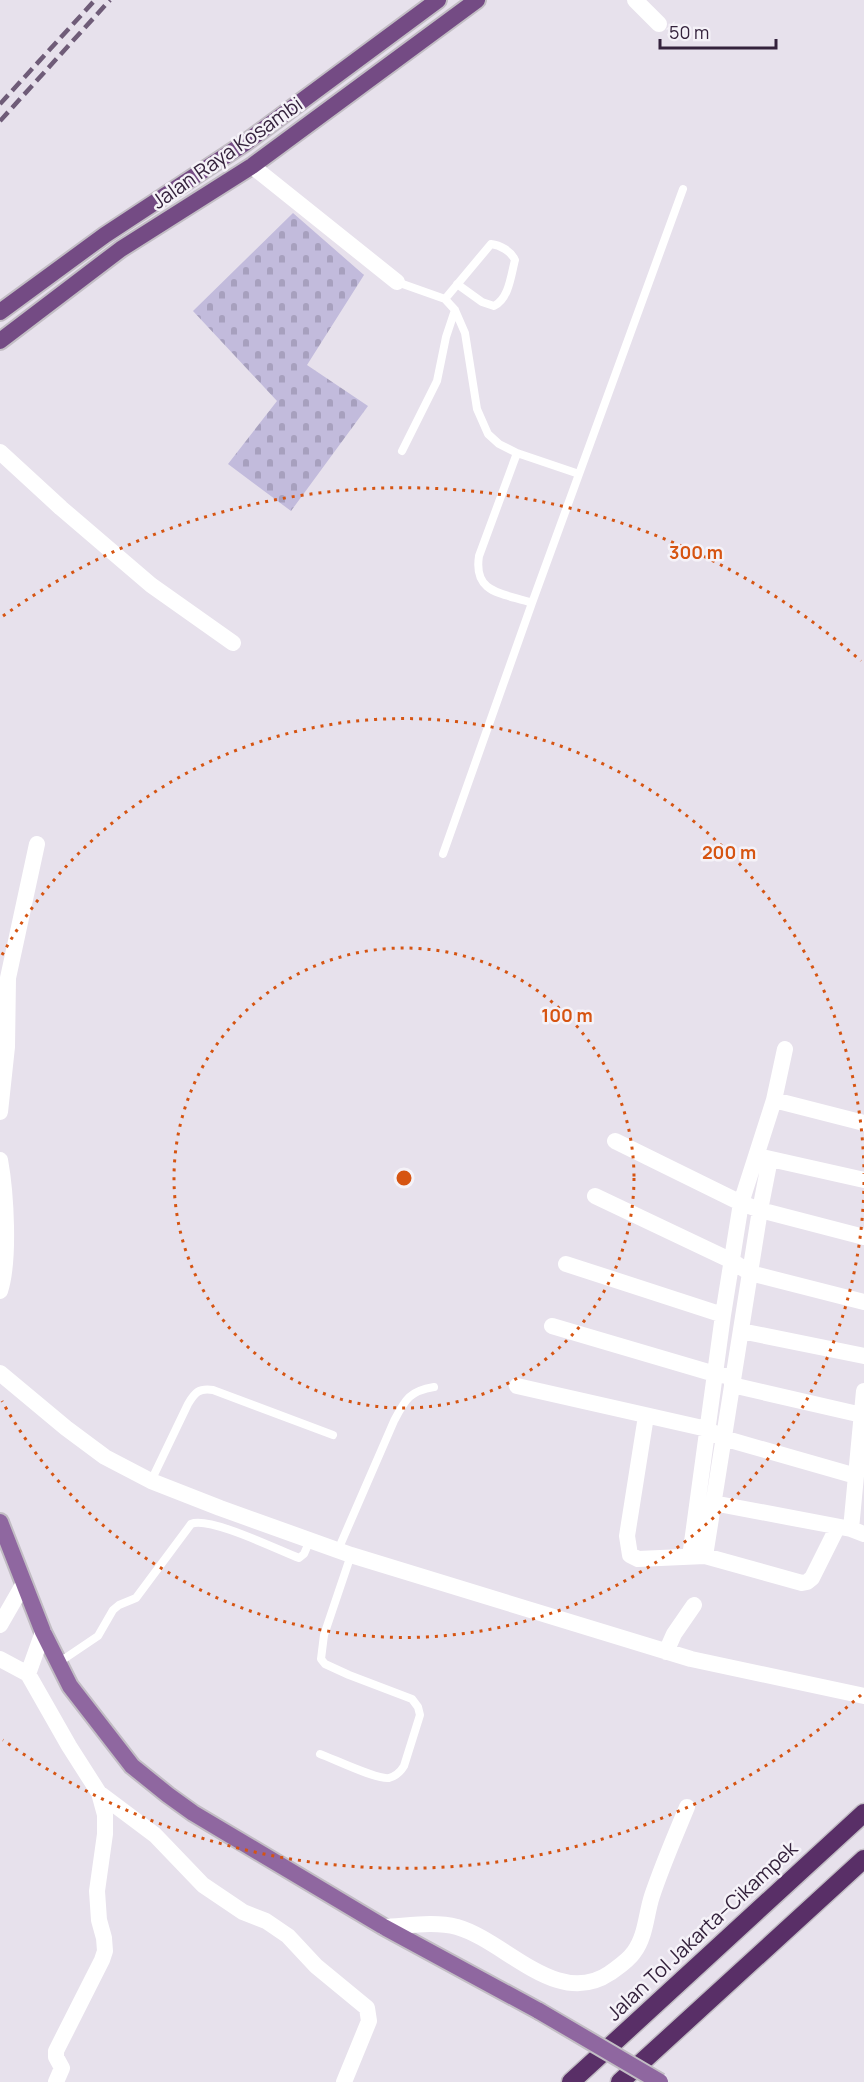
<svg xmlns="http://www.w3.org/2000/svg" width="864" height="2082" font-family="Manrope,sans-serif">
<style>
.cemetery{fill:url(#cemetery-stones)}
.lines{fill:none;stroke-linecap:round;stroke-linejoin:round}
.primary-casing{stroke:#c2bdc4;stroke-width:20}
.trunk-casing{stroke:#c2bdc4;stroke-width:20}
.motorway-casing{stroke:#c2bdc4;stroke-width:21}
.service{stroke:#fff;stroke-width:8}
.minor{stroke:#fff;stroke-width:16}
.primary{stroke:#8f67a0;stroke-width:16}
.trunk{stroke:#744b84;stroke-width:16}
.motorway{stroke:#592f67;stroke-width:18}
.rail{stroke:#6f5c78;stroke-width:4.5;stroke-dasharray:12 6;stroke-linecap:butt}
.primary-bridge-casing{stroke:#c2bdc4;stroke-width:20;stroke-linecap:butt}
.primary-bridge{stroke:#8f67a0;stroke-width:16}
.ring{fill:none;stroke:#d65411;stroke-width:3;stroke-dasharray:3 6}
.labels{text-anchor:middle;stroke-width:5;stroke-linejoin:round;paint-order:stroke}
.street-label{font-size:20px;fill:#34223c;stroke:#f5f2f8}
.centre{fill:#d65411;stroke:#f5f2f8;stroke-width:3}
.ring-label{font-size:18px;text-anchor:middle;font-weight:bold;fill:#d65411;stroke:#f5f2f8;stroke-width:5;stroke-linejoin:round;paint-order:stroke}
</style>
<defs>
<pattern id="cemetery-stones" width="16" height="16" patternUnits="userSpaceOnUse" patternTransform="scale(1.5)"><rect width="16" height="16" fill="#c2bbdc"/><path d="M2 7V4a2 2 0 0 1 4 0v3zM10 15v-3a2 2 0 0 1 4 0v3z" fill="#a7a0be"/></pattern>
</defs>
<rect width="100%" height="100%" fill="#e7e1ec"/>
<path class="cemetery" d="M293 213 364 275 307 365 368 406 291 511 228 464 277 401 193 311Z"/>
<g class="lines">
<defs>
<path id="primary" d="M0 1522 43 1632 70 1686 132 1766 168 1795 193 1813 384 1927 539 2011"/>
<path id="trunk" d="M0 312 105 235 245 143 438 0
M0 341 121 249 252 166 477 0"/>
<path id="motorway" d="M571 2082 864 1813
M620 2082 864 1859"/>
</defs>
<use href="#primary" class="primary-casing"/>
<use href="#trunk" class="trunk-casing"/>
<use href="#motorway" class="motorway-casing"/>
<path class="service" d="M397 282 445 299 455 310 465 333 477 409 488 434 499 444 517 453 579 474
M445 299 491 244C500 245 511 251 515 260 511 275 509 299 494 306L482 302 457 284
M402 451 437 381 446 337 455 310
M517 453 479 556C473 594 503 593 532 603
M443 854 532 603 683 189
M151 1481 188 1404C195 1392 199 1388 213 1390L333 1435
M338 1550 394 1421C405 1400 409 1391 434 1387
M58 1663 98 1636 113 1610 119 1605 136 1598 191 1524C209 1516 278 1550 299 1558L304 1554 310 1540
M320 1754C334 1759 377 1780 389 1778 396 1776 401 1771 404 1766L420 1715 418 1707 412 1699 349 1675 325 1664 321 1659 324 1635 351 1555"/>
<path class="minor" d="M635 0 659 24
M252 166 397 282
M0 452 61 508 151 585 233 643
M774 1100 864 1123
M0 1112 7 1047 8 978 37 844
M615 1141 741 1203 760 1210 864 1237
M762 1157 864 1180
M0 1160C6 1193 10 1260 0 1291
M595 1196 732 1261 750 1273 864 1302
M566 1264 723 1315
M552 1326 715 1374 726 1376
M741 1331 864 1356
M0 1373 66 1428 105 1457 151 1481 220 1508 351 1555 691 1659 864 1696
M732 1385 862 1415
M517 1386 707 1429 723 1438 856 1476
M646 1416 627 1536 630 1555 638 1559 705 1556 802 1583 807 1582 812 1578 837 1528
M713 1503 851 1529 864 1534
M851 1529 864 1391
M705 1556 760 1210 770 1159
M690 1557 723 1315 741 1203 774 1100 785 1049
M0 1625 23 1585
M43 1632 28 1674 69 1746 99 1793 105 1815V1834L97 1891 99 1920 104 1938 105 1951 102 1960 56 2051V2057L62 2068 56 2082
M666 1652 674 1634 694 1605
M0 1659 28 1674
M99 1793 155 1835 203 1885 243 1912 266 1921 288 1936 316 1966 367 2008 369 2021 344 2082
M384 1927C407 1926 434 1921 457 1927 506 1941 557 2009 610 1973 618 1967 628 1961 634 1952 646 1936 646 1914 652 1896 662 1866 675 1836 687 1807"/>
<use href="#primary" class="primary"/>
<use href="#trunk" class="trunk"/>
<use href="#motorway" class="motorway"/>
<path class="rail" d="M0 104 95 0
M0 121 110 0"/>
<defs>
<path id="primary-bridge" d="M539 2011 660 2082"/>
</defs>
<use href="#primary-bridge" class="primary-bridge-casing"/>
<use href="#primary-bridge" class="primary-bridge"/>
</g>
<g class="ring">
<circle cx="404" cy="1178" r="230"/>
<path d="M864 1182A460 460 0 0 1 2 1401M2 955A460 460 0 0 1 864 1174"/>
<path d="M861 1695A690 690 0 0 1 3 1740M3 616A690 690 0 0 1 861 661"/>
</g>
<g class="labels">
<g class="street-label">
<text transform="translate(227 153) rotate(-35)" y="7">Jalan Raya Kosambi</text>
<text transform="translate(702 1931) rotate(-43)" y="7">Jalan Tol Jakarta–Cikampek</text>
</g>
</g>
<circle cx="404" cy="1178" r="9" class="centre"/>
<g class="ring-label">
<text x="696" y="559">300 m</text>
<text x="729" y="859">200 m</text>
<text x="567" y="1022">100 m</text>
</g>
<path d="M660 39v9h116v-9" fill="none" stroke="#34223c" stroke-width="3"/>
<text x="669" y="39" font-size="18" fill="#34223c" stroke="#f5f2f8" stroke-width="4.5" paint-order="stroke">50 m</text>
</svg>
